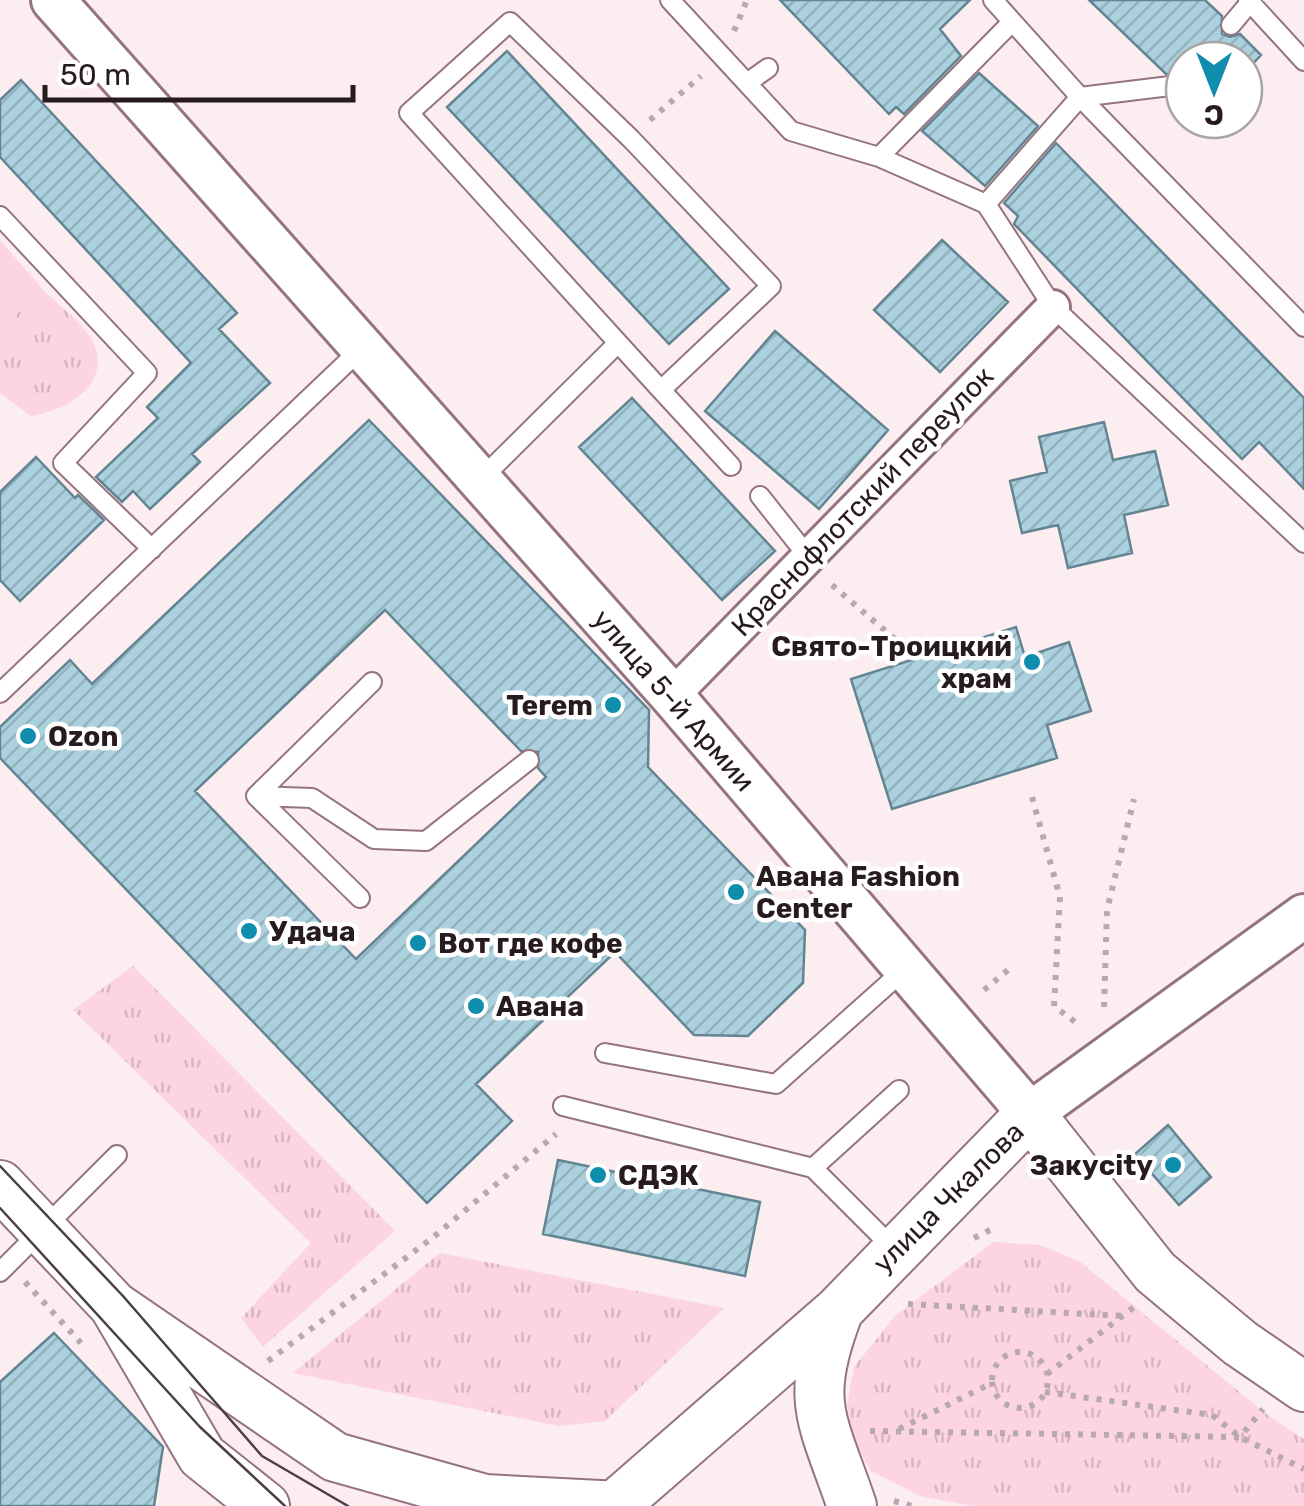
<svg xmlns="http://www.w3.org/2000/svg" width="1304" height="1506" font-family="Rubik,sans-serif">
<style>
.grass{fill:#fcd5e1}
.park{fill:url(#park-tufts)}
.building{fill:url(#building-hatch);stroke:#638592;stroke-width:2.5;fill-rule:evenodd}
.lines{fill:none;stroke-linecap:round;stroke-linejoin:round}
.service-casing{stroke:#95747f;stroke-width:22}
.minor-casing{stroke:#95747f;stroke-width:38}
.tertiary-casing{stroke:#95747f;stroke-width:48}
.secondary-casing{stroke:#95747f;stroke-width:52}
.path{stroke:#b7a9ad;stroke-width:6;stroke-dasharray:5 8;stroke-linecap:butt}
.service{stroke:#fff;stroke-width:18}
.minor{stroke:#fff;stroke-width:32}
.tertiary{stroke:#fff;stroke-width:42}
.secondary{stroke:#fff;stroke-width:48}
.tram{stroke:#4d4045;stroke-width:2.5}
.poi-dot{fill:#0e8dad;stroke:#fff;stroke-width:4}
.labels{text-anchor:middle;stroke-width:9;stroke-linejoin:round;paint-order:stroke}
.street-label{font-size:28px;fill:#281b20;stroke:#fff}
.poi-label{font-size:28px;font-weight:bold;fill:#281b20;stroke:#fff;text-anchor:start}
</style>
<defs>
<pattern id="park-tufts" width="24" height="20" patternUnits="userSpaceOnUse" patternTransform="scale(2.5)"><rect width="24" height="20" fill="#fcd5e1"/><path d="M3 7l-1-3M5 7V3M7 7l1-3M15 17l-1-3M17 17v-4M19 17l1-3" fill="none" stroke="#d8b6c1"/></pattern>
<pattern id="building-hatch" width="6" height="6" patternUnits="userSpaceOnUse" patternTransform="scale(2.5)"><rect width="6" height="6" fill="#abd0de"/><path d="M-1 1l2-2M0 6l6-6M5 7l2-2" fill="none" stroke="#93b2be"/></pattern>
</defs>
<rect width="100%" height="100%" fill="#fcedf1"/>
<path class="grass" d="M0 240 45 292 0 327Z"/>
<path class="park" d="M45 292C59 305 80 321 90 337 117 381 68 411 31 416L0 393V327Z
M133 966 395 1231 263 1347 241 1318 311 1243 73 1010Z
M993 1242 1040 1245 1079 1261 1270 1417 1304 1439V1506H973L920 1496 871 1471 853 1439 847 1404 854 1367 895 1316Z
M440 1253 724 1308 605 1421 559 1426 293 1373Z"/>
<path class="building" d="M780 0H970L940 29 961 56 904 114 896 107 889 114Z
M1089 0H1205L1222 16V34L1230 37 1240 34 1261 55 1244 73V60H1184V74H1166Z
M507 51 729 289 669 344 447 107Z
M979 73 1038 126 985 186 922 131Z
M21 80 237 313 219 329 270 383 192 454 200 462 150 509 133 491 122 502 96 477 158 418 147 407 191 363 0 157V100Z
M1056 143 1304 398V489L1259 442 1242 459 1014 224 1018 216 1004 203Z
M942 240 1008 302 940 372 874 310Z
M775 331 888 430 819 509 705 411Z
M632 398 775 551 722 600 579 447Z
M369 420 649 710 648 767 805 930 803 983 748 1036 694 1035 615 952 476 1084 512 1121 427 1203 0 758V727L70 660 92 684ZM385 610 521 751 538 752V768L546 777 356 959 195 791Z
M1104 422 1113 460 1155 451 1168 505 1124 515 1132 553 1068 568 1058 525 1022 533 1010 481 1047 472 1039 437Z
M36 457 75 498 78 495 104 520 20 601 0 580V492Z
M1016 627 1025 657 1069 642 1091 711 1047 725 1057 758 892 809 851 679Z
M1168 1125 1211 1177 1179 1205 1135 1154Z
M558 1160 760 1202 745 1276 543 1234Z
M54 1333 163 1447 154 1506H0V1382Z"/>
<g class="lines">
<defs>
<path id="service" d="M670 0 791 131 879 157 986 204
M993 0 1080 97 1304 327
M1248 0 1304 61
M1231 25 1252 0
M747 83 768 68
M1178 85 1080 97 986 204 1053 307 1304 543
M879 157 1011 23
M0 216 147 373 63 463 152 549
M661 390 409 113 510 22 631 139 771 286 661 390 731 466
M480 480 618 343
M760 496 806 554
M0 693 362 348
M256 796 312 798 374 839 426 841 529 760
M360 898 256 796 372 682
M605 1053 776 1084 905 969
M563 1106 813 1168 894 1249
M813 1168 899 1090
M0 1272 117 1155"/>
<path id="minor" d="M672 696 1053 307"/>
<path id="tertiary" d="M53 0 672 696 1030 1114 1304 916"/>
<path id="secondary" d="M0 1185 114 1306 202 1456 265 1506
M114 1306 335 1457 485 1499 620 1506
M839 1310C803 1402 822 1418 852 1506
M614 1506 839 1310 1030 1114 1155 1272 1240 1343 1304 1387"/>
</defs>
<use href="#service" class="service-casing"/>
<use href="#minor" class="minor-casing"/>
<use href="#tertiary" class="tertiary-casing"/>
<use href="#secondary" class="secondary-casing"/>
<path class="path" d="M734 31 747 0
M650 120 701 76
M832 585 896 640
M1032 797 1060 897 1054 1006 1079 1025
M984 990 1008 970
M1104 1007 1107 910 1134 799
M974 1238 990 1230
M25 1282 81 1343
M908 1304 1123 1316
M992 1380a28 28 0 1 1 56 0a28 28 0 1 1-56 0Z
M268 1361 431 1239 556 1134
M1047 1374 1134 1307
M1045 1392 1212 1415 1240 1437 1304 1469
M899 1429 992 1383
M870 1431 1240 1437 1263 1409
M894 1501 912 1506"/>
<use href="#service" class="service"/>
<use href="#minor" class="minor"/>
<use href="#tertiary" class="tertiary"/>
<use href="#secondary" class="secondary"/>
<path class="tram" d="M0 1166 123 1296 262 1456 348 1506
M0 1208 200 1427 285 1506"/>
</g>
<g class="poi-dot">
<circle cx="1032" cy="662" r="10"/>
<circle cx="613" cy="705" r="10"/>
<circle cx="28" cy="736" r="10"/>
<circle cx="736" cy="892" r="10"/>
<circle cx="249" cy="931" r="10"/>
<circle cx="418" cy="943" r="10"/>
<circle cx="476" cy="1006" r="10"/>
<circle cx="1173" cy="1165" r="10"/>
<circle cx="598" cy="1175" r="10"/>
</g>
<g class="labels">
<g class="street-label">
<text transform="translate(862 501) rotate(-46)" y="10">Краснофлотский переулок</text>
<text transform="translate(674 700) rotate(49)" y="10">улица 5-й Армии</text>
<text transform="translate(948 1197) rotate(-45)" y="10">улица Чкалова</text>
</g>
<g class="poi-label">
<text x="1012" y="656" text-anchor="end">Свято-Троицкий<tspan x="1012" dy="32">храм</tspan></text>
<text x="593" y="715" text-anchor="end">Terem</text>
<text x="48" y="746">Ozon</text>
<text x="756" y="886">Авана Fashion<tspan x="756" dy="32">Center</tspan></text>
<text x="269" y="941">Удача</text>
<text x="438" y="953">Вот где кофе</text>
<text x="496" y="1016">Авана</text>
<text x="1153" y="1175" text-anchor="end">Закуcity</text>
<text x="618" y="1185">СДЭК</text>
</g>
</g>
<g transform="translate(1214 90) rotate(180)"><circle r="48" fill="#ffffff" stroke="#a9a4a6" stroke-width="2.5"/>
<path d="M0-8L18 38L0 25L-18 38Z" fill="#0e8dad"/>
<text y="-15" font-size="28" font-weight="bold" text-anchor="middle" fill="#281b20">С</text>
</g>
<path d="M45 85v15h308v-15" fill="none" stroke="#281b20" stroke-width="5"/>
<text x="60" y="85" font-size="30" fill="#281b20" stroke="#ffffff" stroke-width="8" paint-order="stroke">50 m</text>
</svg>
